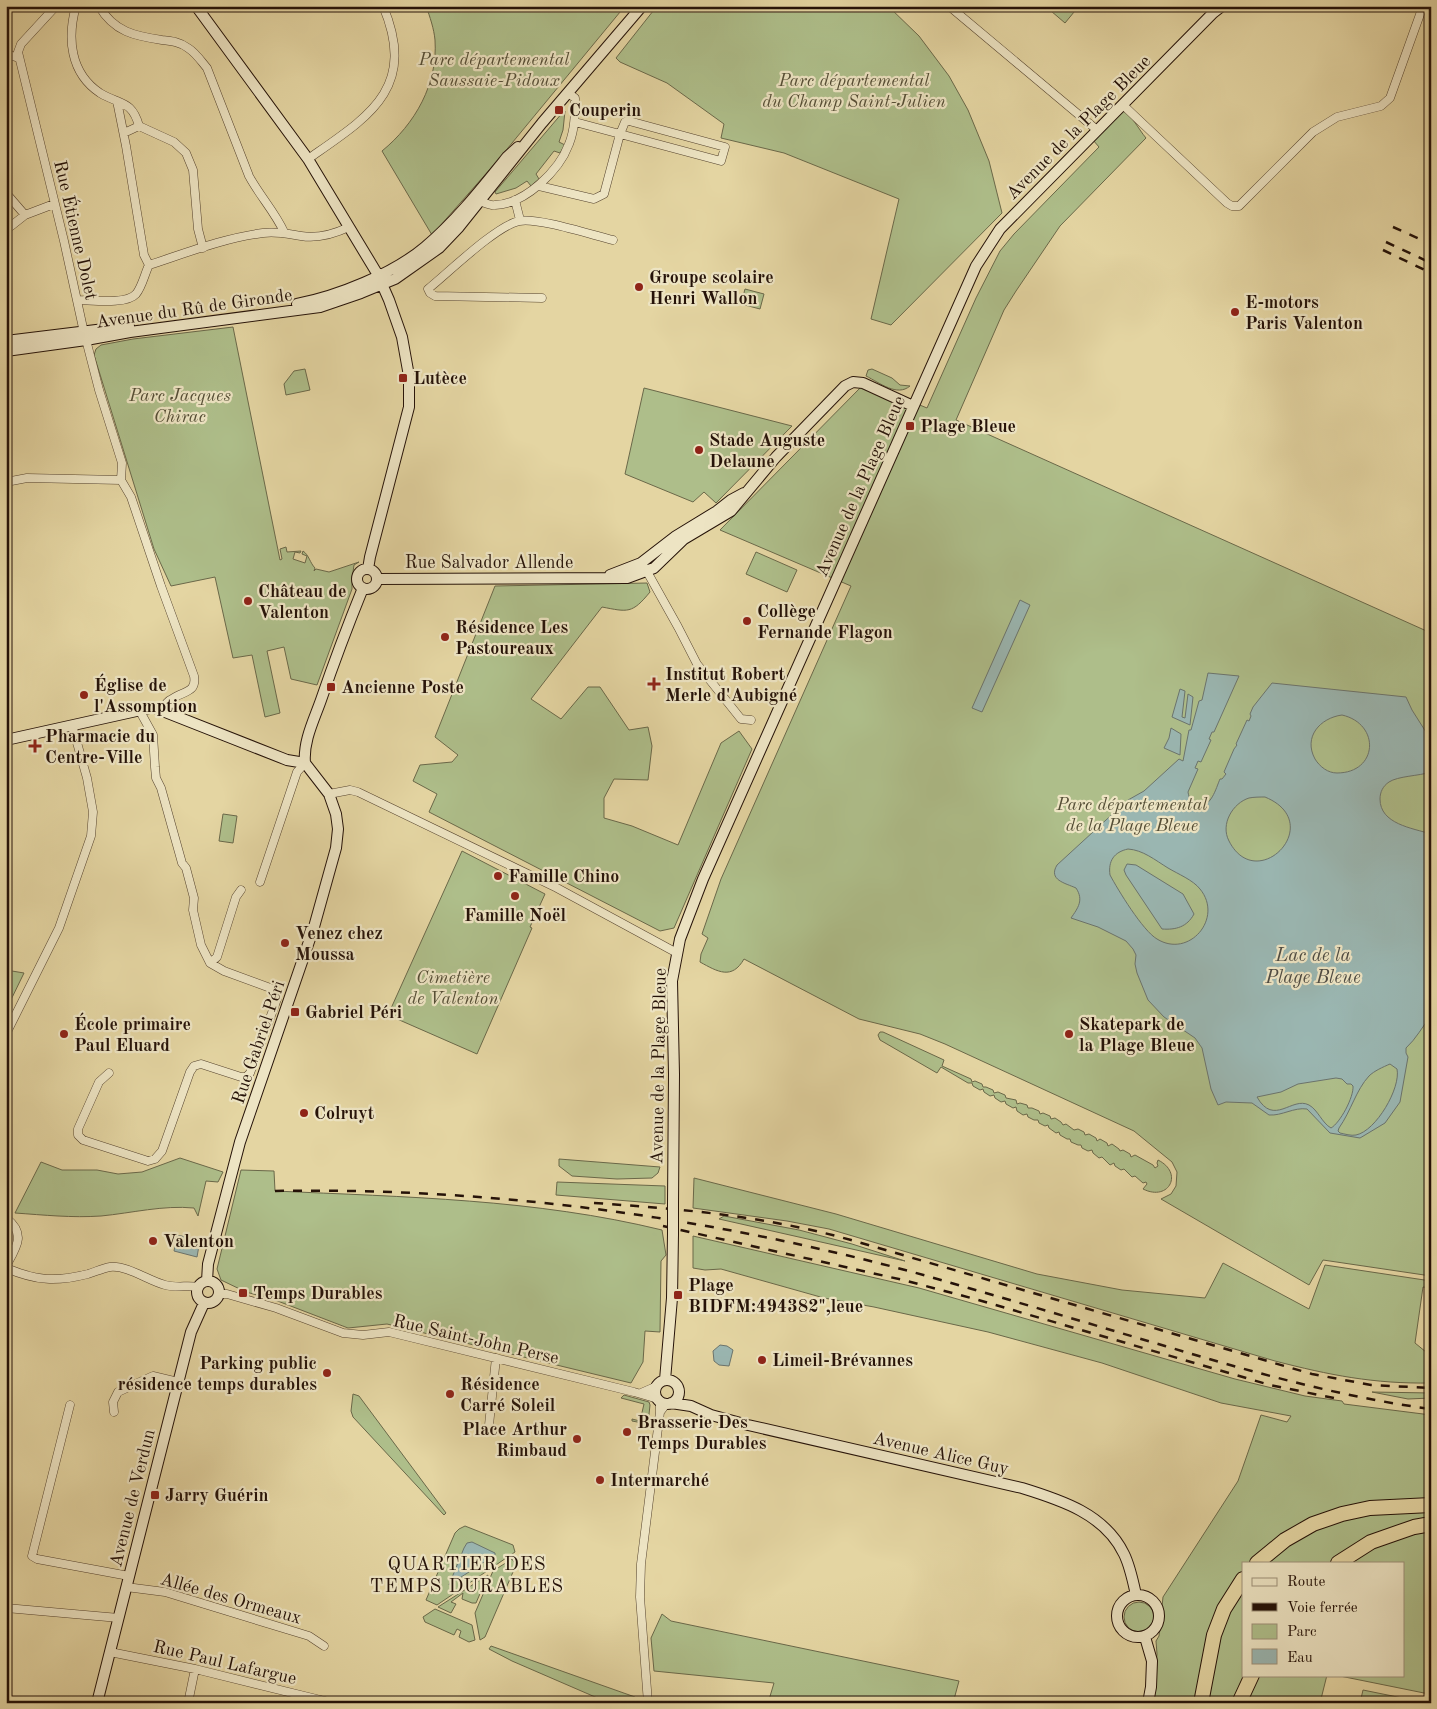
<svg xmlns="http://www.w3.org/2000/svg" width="1437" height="1709" font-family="'Old Standard TT',serif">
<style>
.green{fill:#aebe8a;stroke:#6a6849}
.water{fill:#9ab6b1;stroke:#6b746d;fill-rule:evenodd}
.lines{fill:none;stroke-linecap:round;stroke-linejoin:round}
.street-casing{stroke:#55432e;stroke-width:9}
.secondary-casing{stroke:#251208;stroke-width:12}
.highway-casing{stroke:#251208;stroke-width:16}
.street{stroke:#ede4c3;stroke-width:8}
.secondary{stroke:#ede4c3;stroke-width:10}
.highway{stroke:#e4d5a2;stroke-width:14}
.rail{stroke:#251208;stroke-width:2.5;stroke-dasharray:9 9;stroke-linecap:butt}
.secondary-bridge-casing{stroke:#251208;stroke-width:12;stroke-linecap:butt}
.secondary-bridge{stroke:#ede4c3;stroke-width:10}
.poi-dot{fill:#8f2418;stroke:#ede4c3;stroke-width:2}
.labels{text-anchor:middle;stroke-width:4.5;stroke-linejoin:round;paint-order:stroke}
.park-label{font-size:18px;font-style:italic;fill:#554e36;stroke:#ede4c3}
.poi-label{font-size:18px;font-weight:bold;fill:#251208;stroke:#ede4c3;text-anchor:start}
.street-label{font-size:18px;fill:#251208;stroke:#ede4c3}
.water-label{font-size:19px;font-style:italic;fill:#4e4b43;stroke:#ede4c3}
.neighbourhood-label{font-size:19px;letter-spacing:1px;fill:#251208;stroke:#ede4c3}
</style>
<rect width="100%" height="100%" fill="#e4d5a2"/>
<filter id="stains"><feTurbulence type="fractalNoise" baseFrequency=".004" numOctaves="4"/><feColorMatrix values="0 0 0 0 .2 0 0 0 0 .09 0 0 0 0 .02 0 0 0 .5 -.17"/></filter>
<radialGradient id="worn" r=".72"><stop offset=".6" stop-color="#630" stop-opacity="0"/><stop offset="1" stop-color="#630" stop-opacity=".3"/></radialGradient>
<path class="green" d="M426 6H625L498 160 432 235 382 151C415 124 438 84 435 40 434 29 430 17 426 6Z
M657 6H888L919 36 949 76 968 110 989 161 1002 213 891 325 871 319 899 199 784 153 721 138 724 124 667 83 620 62 616 58Z
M1054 6H1079L1065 23 1051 11Z
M565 111 563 130 559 142 565 145 560 153 554 151 536 174 539 179 531 186 527 181 516 188 496 194 495 192 563 112Z
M1123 111C1132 115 1139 130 1146 138L1060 226 1016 291 1004 310 956 420 1431 633V1276L1323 1260 1309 1285 1161 1199 1171 1194 1176 1186 1177 1172 1172 1162 1134 1131 945 1044 920 1034 859 1019 744 959C732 980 718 972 700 962L701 954 708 938 702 934 721 879 851 586 720 530 861 387 898 396 927 408 976 298 1000 251 1014 234 1099 147 1093 140Z
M745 289 764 294 760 309 741 304Z
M233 327 280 560 282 559 280 549 286 547 287 552 301 551 300 553 295 552 293 559 305 563 307 556 302 554 303 551C309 555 310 563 315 568L314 571 316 569 329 572 359 562 354 565 352 579V589L317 685 291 679 284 647 267 651 280 713 265 717 252 655 233 658 215 577 171 586 154 549 94 355 96 349 101 345 133 339Z
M305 369 310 390 286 395 284 384 294 371Z
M872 369 892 378 900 385 910 386C897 397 880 383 866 376L868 370Z
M644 388 792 426 716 503 704 492 693 502 625 474Z
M756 552 797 570 787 592 746 574Z
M647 583 650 592C632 614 628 612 602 607L531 699 561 719 588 687H600L629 730 648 727 652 746 648 780 614 779 604 798V818L632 826 678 845 721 743 739 731 752 749 674 928 660 931 429 812 437 794 413 781 420 765 452 762 458 755 435 737 495 586Z
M223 814 237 816 233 843 219 841Z
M462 851 545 894 530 927 532 928 477 1054 388 1015Z
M6 970 24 973 6 1010Z
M880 1032H883L944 1060 942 1066 971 1079 972 1082 975 1081 982 1084 983 1087H986L993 1090 994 1093 998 1092 1005 1095 1006 1098 1016 1100 1017 1104 1020 1103 1027 1105 1028 1108H1032L1039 1111 1040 1114 1043 1113 1050 1116 1051 1119 1055 1118 1061 1122 1063 1125 1066 1124 1074 1130 1078 1129 1084 1132 1085 1135 1089 1134 1096 1138 1097 1141 1100 1139 1107 1143 1108 1146 1112 1144 1119 1149 1120 1151 1123 1150 1130 1154 1131 1157 1135 1155 1153 1165 1155 1168 1158 1166 1157 1163 1158 1160C1184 1173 1169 1202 1143 1189L1147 1184 1146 1182 1143 1183 1135 1176 1132 1177 1124 1169 1121 1170 1115 1166 1114 1163 1110 1165 1102 1157 1099 1158 1093 1153 1092 1150 1088 1151 1082 1148 1081 1145H1078L1071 1142 1070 1139H1067L1060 1135 1059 1132 1056 1133 1049 1128 1048 1125 1045 1126 1039 1123 1038 1120H1034L1028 1117 1027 1114 1023 1115 1017 1111 1016 1107 1013 1108 1006 1104 1005 1101 1001 1102 995 1098 994 1095 990 1096 984 1092 983 1089 980 1090 973 1086 972 1083H968L941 1067 937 1073 880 1040 878 1035Z
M180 1158 223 1172 218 1182 206 1181 198 1216 194 1208C163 1205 132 1213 101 1216 72 1218 44 1215 15 1213L41 1162 62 1170H97L118 1174 142 1172Z
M559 1159 660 1167 658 1173 652 1178 617 1179 572 1176 559 1166Z
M241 1170 274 1171 275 1191C405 1197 535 1199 662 1230L666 1255 661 1261 660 1332 645 1331 643 1362 631 1383 387 1324 348 1328 275 1300 246 1292 221 1280 217 1269Z
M694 1178 836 1214 1037 1274 1122 1290 1205 1298 1223 1263 1309 1309 1325 1265 1431 1281V1288L1423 1287 1415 1343 1426 1352H1431V1383C1374 1384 1329 1375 1275 1361L829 1229 787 1221 693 1208Z
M557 1182 665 1186V1204L556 1195Z
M724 1216 799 1230 852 1244 905 1261 719 1219Z
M693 1236 919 1288 1235 1379 1305 1396 1342 1401 1344 1404 1431 1415V1693L1429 1694 1335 1675H1403V1563H1243V1675H1327L1320 1703H1153L1157 1654 1156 1641 1159 1636 1163 1597 1238 1481 1261 1415 1287 1422 1291 1416 1221 1403 1102 1363 988 1332 874 1307 824 1298 721 1269 705 1270 693 1268Z
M1372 1392 1431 1393V1398L1408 1399Z
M353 1394 359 1396 446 1513 444 1515 353 1417 351 1411Z
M624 1395 649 1402 650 1405 648 1424 632 1421V1419L640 1421 644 1404 621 1398Z
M465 1526 513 1545 515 1552 437 1605 426 1600 455 1533 459 1529Z
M512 1559 516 1565 485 1637 480 1640 475 1613 493 1571Z
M488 1575 476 1603H472L462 1599 463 1593 451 1602 456 1604 451 1613 438 1607Z
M1124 1617a15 15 0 1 1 30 0a15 15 0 1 1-30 0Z
M435 1609 472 1625 475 1640 469 1642 459 1637 461 1631 457 1629 454 1635 425 1622 423 1617Z
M662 1614 671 1621 959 1681 953 1703H768L774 1683 654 1671 651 1638Z
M491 1646 635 1697 638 1703H609L512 1661 489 1649Z
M1363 1690 1422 1702 1360 1703Z"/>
<path class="water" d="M1020 600 1030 605 982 712 972 708Z
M1208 673 1239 676 1214 732H1212L1209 739 1211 740 1201 762 1198 761 1195 768 1198 769 1188 792C1189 798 1191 803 1197 805 1211 809 1216 788 1220 779H1222L1226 774 1224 772 1234 749 1237 745 1236 744 1247 720 1249 721 1251 716 1250 714 1253 707 1272 683 1406 697 1412 710 1431 740V772C1419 776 1398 776 1389 782 1383 786 1380 792 1380 799 1380 824 1412 828 1431 834V1016C1422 1027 1416 1039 1406 1048V1053L1408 1057 1400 1102 1385 1123 1360 1138 1330 1133 1307 1109C1294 1107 1282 1116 1269 1115L1252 1103 1226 1102 1218 1105 1211 1089 1202 1048 1195 1038 1164 1017 1148 1000 1137 973 1135 964 1136 955 1133 949 1126 941 1098 927 1071 918C1078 908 1084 900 1076 888 1065 883 1048 880 1057 865L1118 809 1128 800 1144 791 1179 759 1183 761 1189 730H1191L1199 701 1202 700ZM1342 715C1381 724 1378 773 1337 773 1328 773 1320 767 1315 759 1303 737 1320 718 1342 715ZM1265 797C1328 823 1257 896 1229 841 1220 824 1233 803 1249 798 1254 797 1260 797 1265 797ZM1128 849C1143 850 1155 860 1168 868 1178 874 1193 880 1200 889 1224 918 1189 959 1157 939 1143 931 1118 890 1110 875 1108 861 1114 852 1128 849ZM1390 1064 1397 1069C1401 1088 1376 1131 1356 1135 1351 1136 1345 1134 1340 1133L1338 1131 1339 1128C1351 1111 1356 1090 1369 1076 1374 1071 1383 1067 1390 1064ZM1336 1078 1342 1079 1347 1084H1351L1353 1086C1354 1097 1340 1123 1331 1128 1322 1123 1318 1110 1309 1105 1292 1096 1274 1127 1257 1097L1281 1092 1298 1084Z
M1180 689 1185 691 1182 717 1185 718 1188 694 1193 697 1190 725 1172 717Z
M1171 728 1181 734 1180 755 1164 748 1169 738Z
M1127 864 1136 865 1183 894 1194 914C1187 927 1176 930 1162 929L1126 875 1124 870Z
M177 1235 200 1240 197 1257 174 1251Z
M720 1345 727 1346 733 1350 729 1366 719 1365 714 1361 713 1351Z
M472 1542 495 1553V1555L449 1585 464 1548 467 1543Z"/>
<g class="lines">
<defs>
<path id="street" d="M56 6 21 44 18 52 64 241 83 328 99 390 122 463 121 480 131 497 161 586 194 676C197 693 183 691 172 699 167 701 164 706 162 711
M76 6C67 38 70 73 100 93 120 105 132 100 139 126L124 133
M99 6C114 32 135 36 162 40 172 41 180 42 188 48 196 53 201 61 207 68L249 176C259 195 275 212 284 232
M949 6 1097 130
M6 54 19 58
M117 101 126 146 144 255 149 265
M1123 105 1227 203 1232 206H1239L1313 132 1337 117 1381 106 1390 98 1423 6
M629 121 725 147 721 161 620 134 625 122Z
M139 126 174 142 186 153 193 170 198 229 203 248
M308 159C368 117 418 89 383 6
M539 186 594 199 604 194 620 134 575 122
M6 193 25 215
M515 200 520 220
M480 201C485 203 491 206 495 205 525 204 559 171 569 144 575 129 575 114 575 98L568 93
M6 230 25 215 54 204
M542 298 435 296 430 293 428 289C449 272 496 226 519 221 537 217 592 235 613 240
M77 300C91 300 126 305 136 294 142 287 145 273 149 265 186 253 224 238 263 233 277 231 288 234 301 236 318 239 334 234 349 227
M6 482 27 478 121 480
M645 568 678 627 697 664 741 719 751 720
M329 794 350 790 358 792 557 888 677 953
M260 882 297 772 305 763
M210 963 217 957 236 897 241 890
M6 1034 59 928 91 836 93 812 87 778 72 725
M109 1073 99 1082 78 1129V1135L83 1140 148 1161 155 1159 162 1151 190 1072 194 1066 201 1064 241 1077H246L250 1073 277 999V993L273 989 224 971 210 963 201 945 193 910 194 898 186 868 182 863 161 788 156 778 155 767 153 735 142 715 140 709
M6 1218C27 1234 16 1248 6 1266
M6 1268C37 1281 56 1282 88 1274 95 1272 103 1268 110 1267 127 1265 149 1281 165 1285 177 1288 188 1285 199 1287
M219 1294H227L276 1308 343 1333 363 1335 389 1332 634 1392 658 1399
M641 1393 657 1386
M660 1401V1412L666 1404
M70 1405 32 1556 37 1559 129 1576
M114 1412 113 1402 118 1392 153 1376 178 1382
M489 1425 496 1358
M126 1587 165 1592 309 1636 324 1646
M6 1608 119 1618
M110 1652 195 1669 333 1703
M188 1703 195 1669
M648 1703 640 1597 641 1564 660 1412"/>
<path id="secondary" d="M196 6 308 159 378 275 389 300 402 337 409 376V407L370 557 368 569
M297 304C338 296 393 274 425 247 456 221 482 188 507 157L518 147
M6 341 129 326
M6 351 86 340 130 332 320 307 361 293 395 279 439 248 459 227 542 123 642 6
M357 579a10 10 0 1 1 20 0a10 10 0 1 1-20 0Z
M610 575 641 563 676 536 717 511 731 500 744 493
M377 579 627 578 654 568 684 539 731 511 776 457 845 386 853 382 863 383 913 406
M6 740 150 708H155L287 760 305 763
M305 763C303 741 314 720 321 700 334 662 348 625 363 588
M673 1204 674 1074 672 981 680 939 703 879 976 266 1000 229 1213 13 1222 6
M207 1281 208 1264 240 1142 314 927 336 848 338 829 336 814 329 794 305 763
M197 1292a11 11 0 1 1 22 0a11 11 0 1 1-22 0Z
M665 1380 672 1298 673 1234
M655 1392a12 12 0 1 1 24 0a12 12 0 1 1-24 0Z
M671 1403 691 1406 711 1415 748 1425 1022 1488C1061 1500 1105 1514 1124 1554 1130 1566 1133 1581 1136 1595
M1117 1616a21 21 0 1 1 42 0a21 21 0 1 1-42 0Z
M1145 1637 1152 1661 1151 1687 1148 1703
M97 1703 191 1332 204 1303"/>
<path id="highway" d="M1257 1563 1285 1540 1313 1524 1342 1514 1370 1508 1431 1505
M1338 1563 1371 1542 1414 1527 1431 1524
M1201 1703 1214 1635 1224 1609 1243 1579
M1239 1703 1252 1675"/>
</defs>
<use href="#street" class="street-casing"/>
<use href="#secondary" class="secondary-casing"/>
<use href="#highway" class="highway-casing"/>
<use href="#street" class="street"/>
<use href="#secondary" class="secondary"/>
<use href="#highway" class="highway"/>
<path class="rail" d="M1393 227 1431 244
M1386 242 1431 263
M1383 250 1431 273
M275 1191C488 1187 703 1216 909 1271 995 1295 1080 1321 1165 1346 1252 1372 1341 1397 1431 1409
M594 1203C683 1209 765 1216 851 1240L1312 1374 1371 1385 1431 1388
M663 1226 903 1280 975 1299 1270 1385 1334 1398"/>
<defs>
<path id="secondary-bridge" d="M673 1234V1204"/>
</defs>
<use href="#secondary-bridge" class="secondary-bridge-casing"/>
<use href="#secondary-bridge" class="secondary-bridge"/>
</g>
<g class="poi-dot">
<rect x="554" y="105" width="10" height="10" rx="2.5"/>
<circle cx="639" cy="287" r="5"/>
<circle cx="1235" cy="312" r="5"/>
<rect x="398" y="373" width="10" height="10" rx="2.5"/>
<rect x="905" y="421" width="10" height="10" rx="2.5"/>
<circle cx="699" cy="450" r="5"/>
<circle cx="248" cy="601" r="5"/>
<circle cx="747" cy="621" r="5"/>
<circle cx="445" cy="637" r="5"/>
<path d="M651.5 676.5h5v5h5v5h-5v5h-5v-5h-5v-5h5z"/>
<rect x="326" y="682" width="10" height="10" rx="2.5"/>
<circle cx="84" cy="695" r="5"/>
<path d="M32.5 738.5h5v5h5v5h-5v5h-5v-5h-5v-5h5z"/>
<circle cx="498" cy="876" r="5"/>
<circle cx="515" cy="896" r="5"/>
<circle cx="285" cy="943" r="5"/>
<rect x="290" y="1007" width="10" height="10" rx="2.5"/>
<circle cx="64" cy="1034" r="5"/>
<circle cx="1069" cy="1034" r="5"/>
<circle cx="304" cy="1113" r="5"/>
<circle cx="153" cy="1241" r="5"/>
<rect x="238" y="1288" width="10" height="10" rx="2.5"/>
<rect x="673" y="1290" width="10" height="10" rx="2.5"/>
<circle cx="762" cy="1360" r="5"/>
<circle cx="327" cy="1373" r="5"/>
<circle cx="450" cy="1394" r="5"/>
<circle cx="627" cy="1432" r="5"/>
<circle cx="577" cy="1439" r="5"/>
<circle cx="600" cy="1480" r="5"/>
<rect x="150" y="1490" width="10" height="10" rx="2.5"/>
</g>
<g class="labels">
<g class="park-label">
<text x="494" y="65">Parc départemental<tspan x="494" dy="21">Saussaie-Pidoux</tspan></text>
<text x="854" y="86">Parc départemental<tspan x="854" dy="21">du Champ Saint-Julien</tspan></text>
<text x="180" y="401">Parc Jacques<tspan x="180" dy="21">Chirac</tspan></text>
<text x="1132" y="810">Parc départemental<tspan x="1132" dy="21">de la Plage Bleue</tspan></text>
<text x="453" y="983">Cimetière<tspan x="453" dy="21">de Valenton</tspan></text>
</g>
<g class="poi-label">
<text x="569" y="116">Couperin</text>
<text x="649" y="283">Groupe scolaire<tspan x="649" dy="21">Henri Wallon</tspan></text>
<text x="1245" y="308">E-motors<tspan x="1245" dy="21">Paris Valenton</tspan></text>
<text x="413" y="384">Lutèce</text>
<text x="920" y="432">Plage Bleue</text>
<text x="709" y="446">Stade Auguste<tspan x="709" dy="21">Delaune</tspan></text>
<text x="258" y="597">Château de<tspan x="258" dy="21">Valenton</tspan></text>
<text x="757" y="617">Collège<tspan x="757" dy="21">Fernande Flagon</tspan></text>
<text x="455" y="633">Résidence Les<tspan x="455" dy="21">Pastoureaux</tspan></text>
<text x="665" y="680">Institut Robert<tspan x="665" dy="21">Merle d'Aubigné</tspan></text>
<text x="94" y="691">Église de<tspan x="94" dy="21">l'Assomption</tspan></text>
<text x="341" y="693">Ancienne Poste</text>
<text x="45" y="742">Pharmacie du<tspan x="45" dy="21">Centre-Ville</tspan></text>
<text x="508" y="882">Famille Chino</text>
<text x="515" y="921" text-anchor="middle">Famille Noël</text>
<text x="295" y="939">Venez chez<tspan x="295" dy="21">Moussa</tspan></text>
<text x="305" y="1018">Gabriel Péri</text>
<text x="74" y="1030">École primaire<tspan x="74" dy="21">Paul Eluard</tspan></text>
<text x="1079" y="1030">Skatepark de<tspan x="1079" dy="21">la Plage Bleue</tspan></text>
<text x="314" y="1119">Colruyt</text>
<text x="163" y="1247">Valenton</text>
<text x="688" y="1291">Plage<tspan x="688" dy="21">BIDFM:494382",leue</tspan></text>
<text x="253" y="1299">Temps Durables</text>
<text x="772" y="1366">Limeil-Brévannes</text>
<text x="317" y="1369" text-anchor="end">Parking public<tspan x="317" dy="21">résidence temps durables</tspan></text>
<text x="460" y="1390">Résidence<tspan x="460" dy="21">Carré Soleil</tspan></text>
<text x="637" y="1428">Brasserie Des<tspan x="637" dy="21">Temps Durables</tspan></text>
<text x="567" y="1435" text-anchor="end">Place Arthur<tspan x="567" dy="21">Rimbaud</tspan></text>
<text x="610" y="1486">Intermarché</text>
<text x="165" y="1501">Jarry Guérin</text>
</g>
<g class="street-label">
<text transform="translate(1078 127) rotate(-45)" y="6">Avenue de la Plage Bleue</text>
<text transform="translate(76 230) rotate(77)" y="6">Rue Étienne Dolet</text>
<text transform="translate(194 308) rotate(-8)" y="6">Avenue du Rû de Gironde</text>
<text transform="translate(860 486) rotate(-66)" y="6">Avenue de la Plage Bleue</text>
<text x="489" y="568">Rue Salvador Allende</text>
<text transform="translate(258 1042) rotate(-71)" y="6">Rue Gabriel Péri</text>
<text transform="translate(658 1066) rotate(-89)" y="6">Avenue de la Plage Bleue</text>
<text transform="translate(476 1339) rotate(13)" y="6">Rue Saint-John Perse</text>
<text transform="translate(941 1453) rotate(13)" y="6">Avenue Alice Guy</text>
<text transform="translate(132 1498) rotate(-76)" y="6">Avenue de Verdun</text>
<text transform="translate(231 1598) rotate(16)" y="6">Allée des Ormeaux</text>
<text transform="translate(225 1662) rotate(13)" y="6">Rue Paul Lafargue</text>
</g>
<g class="water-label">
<text x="1313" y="961">Lac de la<tspan x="1313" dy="22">Plage Bleue</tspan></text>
</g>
<g class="neighbourhood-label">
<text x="467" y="1570">QUARTIER DES<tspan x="467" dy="22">TEMPS DURABLES</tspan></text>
</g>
</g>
<rect width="1437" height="1709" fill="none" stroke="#e4d5a2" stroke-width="25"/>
<rect x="8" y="8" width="1422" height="1694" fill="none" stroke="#251208" stroke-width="2.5"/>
<rect x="12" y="12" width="1412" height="1684" fill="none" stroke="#251208"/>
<rect x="1242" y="1562" width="162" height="115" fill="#ede4c3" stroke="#9d9078"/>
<rect x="1252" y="1578" width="25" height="8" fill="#ede4c3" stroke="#9d9078"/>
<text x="1287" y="1586" font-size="15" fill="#251208">Route</text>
<rect x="1252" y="1603" width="25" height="8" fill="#251208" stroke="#9d9078"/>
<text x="1287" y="1612" font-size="15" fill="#251208">Voie ferrée</text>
<rect x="1252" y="1624" width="25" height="15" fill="#aebe8a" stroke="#9d9078"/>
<text x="1287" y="1636" font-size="15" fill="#251208">Parc</text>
<rect x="1252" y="1649" width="25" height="15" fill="#9ab6b1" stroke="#9d9078"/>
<text x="1287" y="1662" font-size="15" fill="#251208">Eau</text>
<rect width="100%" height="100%" filter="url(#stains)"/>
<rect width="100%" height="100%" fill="url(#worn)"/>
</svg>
